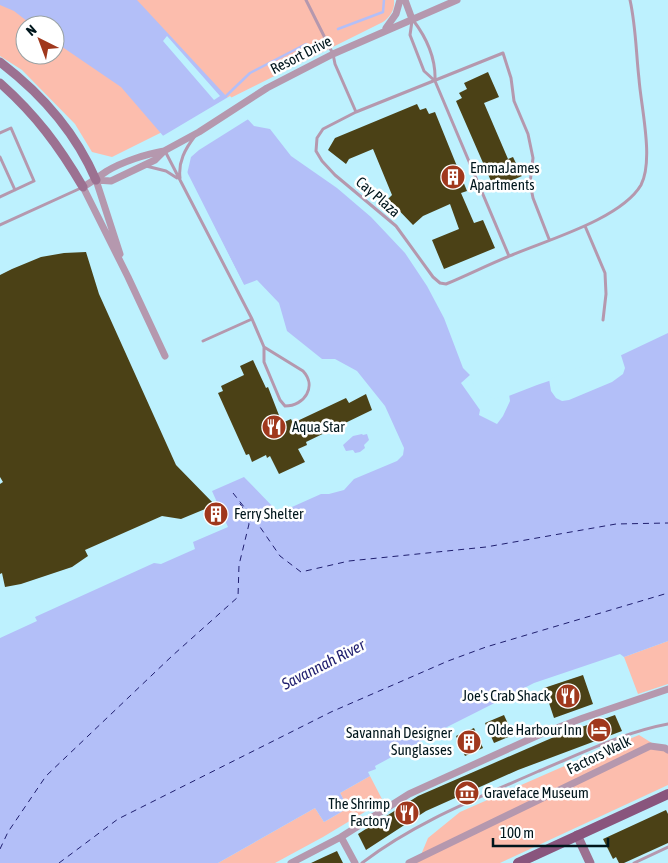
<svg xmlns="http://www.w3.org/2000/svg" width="668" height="863" font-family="'Asap Condensed',sans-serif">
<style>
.green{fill:#fcbdad;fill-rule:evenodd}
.water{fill:#b3bff8}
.pier{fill:#bdf1fe}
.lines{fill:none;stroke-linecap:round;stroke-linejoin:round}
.stream{stroke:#b3bff8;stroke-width:2.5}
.ferry{stroke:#201f6f;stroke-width:1;stroke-dasharray:6 5;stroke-linecap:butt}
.building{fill:#4b4116}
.lane{stroke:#b598ae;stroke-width:3}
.street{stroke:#b598ae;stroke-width:7}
.secondary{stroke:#9c7191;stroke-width:9}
.primary{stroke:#89557d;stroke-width:10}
.labels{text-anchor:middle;stroke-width:5;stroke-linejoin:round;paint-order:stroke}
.street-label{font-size:15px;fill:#00161c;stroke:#fff}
.poi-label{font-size:15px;fill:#00161c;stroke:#fff;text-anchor:start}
.water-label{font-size:16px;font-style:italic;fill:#201f6f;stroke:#fff}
</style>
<rect width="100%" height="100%" fill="#bdf1fe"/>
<path class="green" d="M0 0H394C395 10 390 17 383 22L112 157 92 152 75 124 22 70 0 56ZM25 25H55V55H25Z
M668 641V684L638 694 624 657Z
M639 735 668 753V785L500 863H416L418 862 428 838 460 812 569 764Z
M370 776 383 801 323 837 275 863H218L315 808 324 822 348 808 340 793Z"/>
<path class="water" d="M0 0H137L254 126 270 129 291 156 337 188 371 217 405 253 427 286 444 318 463 368 470 375 468 383 493 402 537 385 611 360 668 333V641L624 657 620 654 534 683 447 727 375 766 376 769 368 772 370 776 340 793 348 808 324 822 315 808 218 863H0V638L37 621 35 617 154 563 161 564 195 549 193 542 228 527 212 491 244 477 277 511H283L321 494H329L344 490 354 479 397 461 403 455 404 448 385 406 357 371 335 359H322L287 331 279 303 257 280 244 285 177 152 121 87 55 42V25H32L14 11 0 5Z
M362 434 363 435 367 434 369 440 364 445 365 448 360 452 355 453 353 450 346 451 343 445 353 436Z"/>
<path class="pier" d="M167 36 220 96 214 100 163 41Z
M230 96 250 118 199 150 191 157 187 174 245 287H243L175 153 161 137Z
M620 352 625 368 623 374 612 382 569 400 562 401 556 398 551 391 549 379Z
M470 375 472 376 471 382 493 399 509 394 510 401 503 416 497 424 479 415 480 410 461 383Z"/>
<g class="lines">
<path class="stream" d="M338 29 383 12 384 0
M226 96 250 73 306 44"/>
<path class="ferry" d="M233 493 260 527 280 556 301 572 349 561 486 547 616 524 668 523
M0 849 8 832 46 776 172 656 238 597 239 565 249 524 246 513 239 502
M59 863 118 819 331 712 448 661 486 647 668 593"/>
</g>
<path class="building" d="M488 72 499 97 484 103 508 159 513 157 522 176 494 188 456 101 462 98 459 93 467 89 464 83Z
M417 104 420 110 426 108 429 114 435 112 467 191 461 193 474 223 483 220 495 248 444 269 432 240 459 229 450 204 423 216 413 225 388 199 392 195 373 149 349 159 346 164 328 150 335 138Z
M86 252 99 294 176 465 215 505 222 522 217 524 210 507 181 519 162 516 85 550 88 556 72 567 21 584 5 587 2 573 0 574V484L3 482 0 477V275L12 269 41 257 64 253Z
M253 360 266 388 268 387 282 423 291 419 293 423 346 398 349 403 366 394 372 410 306 442 307 445 298 449 305 462 279 474 270 456 267 458 266 455 252 462 249 454 246 455 218 393 223 391 221 386 244 375 240 366Z
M583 675 593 704 554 718 544 688Z
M504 715 513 735 494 743 485 723Z
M615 715 622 731 518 770 426 811 366 850 358 834 418 796 554 737Z
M474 728 483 748 465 756 456 736Z
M666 810 668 814V843L624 863H619L616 857 613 859 603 839Z
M337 851 343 863H311L326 856Z"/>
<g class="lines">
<path class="lane" d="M306 0 333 54 335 64 356 112
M413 20C426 37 436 59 435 81
M412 21 410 35 424 71 435 81 509 256
M0 133 11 128 34 181 0 197
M165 151 252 319 264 347V362L280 400 285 406C305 406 317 386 303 371L264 347
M0 157 15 190
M146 166 166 171 177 178
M180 178C178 162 185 149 195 136
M0 225 81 188
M585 226 605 273 606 294 603 320
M549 239 533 198 530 183 533 158 528 134 514 101 511 78 503 53 356 112 323 129 317 138 316 151 322 161 335 175 396 226 433 277 440 283 446 284C468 275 489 264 512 255 547 240 621 219 641 185 654 160 641 107 639 79 636 53 636 27 630 0
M203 341 252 319
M362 863C415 822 478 798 539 771 580 754 624 732 668 724
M634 863 668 847"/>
<path class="street" d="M405 0 412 19
M386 28 396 14 400 0
M164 151C146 154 122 162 107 171 98 177 92 182 83 187L128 277 165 356
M96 180 111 181 155 160 164 151 199 132 267 88 333 54 457 0
M96 180 120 254
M341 837 355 863
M291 863 341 837 409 794 541 734 583 718 668 689
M409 863 650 746 665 748 668 750"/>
<path class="secondary" d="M0 62C42 94 75 131 96 180
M0 83C36 115 59 146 83 187
M577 835 590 863"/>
<path class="primary" d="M518 863 668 794"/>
</g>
<defs>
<symbol id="building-disc" viewBox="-11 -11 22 22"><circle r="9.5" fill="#a0381d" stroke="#fff"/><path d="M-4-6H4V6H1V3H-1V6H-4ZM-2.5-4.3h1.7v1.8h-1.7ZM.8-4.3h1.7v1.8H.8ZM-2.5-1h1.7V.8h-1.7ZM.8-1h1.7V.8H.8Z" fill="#fff"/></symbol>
<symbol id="restaurant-disc" viewBox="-11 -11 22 22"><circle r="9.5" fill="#a0381d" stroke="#fff"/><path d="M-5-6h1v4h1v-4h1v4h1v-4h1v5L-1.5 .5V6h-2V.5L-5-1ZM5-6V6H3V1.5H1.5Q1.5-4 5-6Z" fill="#fff"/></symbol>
<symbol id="hotel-disc" viewBox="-11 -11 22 22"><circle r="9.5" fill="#a0381d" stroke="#fff"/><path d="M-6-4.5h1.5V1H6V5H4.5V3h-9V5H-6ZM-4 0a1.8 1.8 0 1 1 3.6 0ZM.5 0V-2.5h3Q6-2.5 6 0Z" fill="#fff"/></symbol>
<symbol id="museum-disc" viewBox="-11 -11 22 22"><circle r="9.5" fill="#a0381d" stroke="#fff"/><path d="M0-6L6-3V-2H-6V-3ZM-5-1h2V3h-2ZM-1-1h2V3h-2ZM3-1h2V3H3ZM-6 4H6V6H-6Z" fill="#fff"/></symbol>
</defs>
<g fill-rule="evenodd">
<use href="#building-disc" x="439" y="163" width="28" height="28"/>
<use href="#restaurant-disc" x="260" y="413" width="28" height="28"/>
<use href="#building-disc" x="202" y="500" width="28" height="28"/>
<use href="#restaurant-disc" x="554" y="682" width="28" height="28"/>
<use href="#hotel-disc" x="585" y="716" width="28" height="28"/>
<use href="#building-disc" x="455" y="728" width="28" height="28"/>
<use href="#museum-disc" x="453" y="779" width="28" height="28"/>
<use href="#restaurant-disc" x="393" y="799" width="28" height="28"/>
</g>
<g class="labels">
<g class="street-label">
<text transform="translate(301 55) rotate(-27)" y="5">Resort Drive</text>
<text transform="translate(378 197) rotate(41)" y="5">Cay Plaza</text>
<text transform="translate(599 755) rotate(-26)" y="5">Factors Walk</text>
</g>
<g class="poi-label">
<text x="470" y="173">EmmaJames<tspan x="470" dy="17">Apartments</tspan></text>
<text x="292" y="432">Aqua Star</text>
<text x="234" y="519">Ferry Shelter</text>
<text x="550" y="701" text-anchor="end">Joe's Crab Shack</text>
<text x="582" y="735" text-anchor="end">Olde Harbour Inn</text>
<text x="452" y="738" text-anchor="end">Savannah Designer<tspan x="452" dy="17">Sunglasses</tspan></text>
<text x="484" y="798">Graveface Museum</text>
<text x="390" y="809" text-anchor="end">The Shrimp<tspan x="390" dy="17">Factory</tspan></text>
</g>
<g class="water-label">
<text transform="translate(323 664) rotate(-27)" y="6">Savannah River</text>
</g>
</g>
<g transform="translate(40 40) rotate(318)"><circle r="24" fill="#ffffff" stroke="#99a2a4"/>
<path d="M0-4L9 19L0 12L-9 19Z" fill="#a0381d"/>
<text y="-8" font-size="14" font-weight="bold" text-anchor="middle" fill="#00161c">N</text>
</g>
<path d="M493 838v8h115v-8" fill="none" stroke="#00161c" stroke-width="2.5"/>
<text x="500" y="838" font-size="15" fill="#00161c" stroke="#ffffff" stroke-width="4" paint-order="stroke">100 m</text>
</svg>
